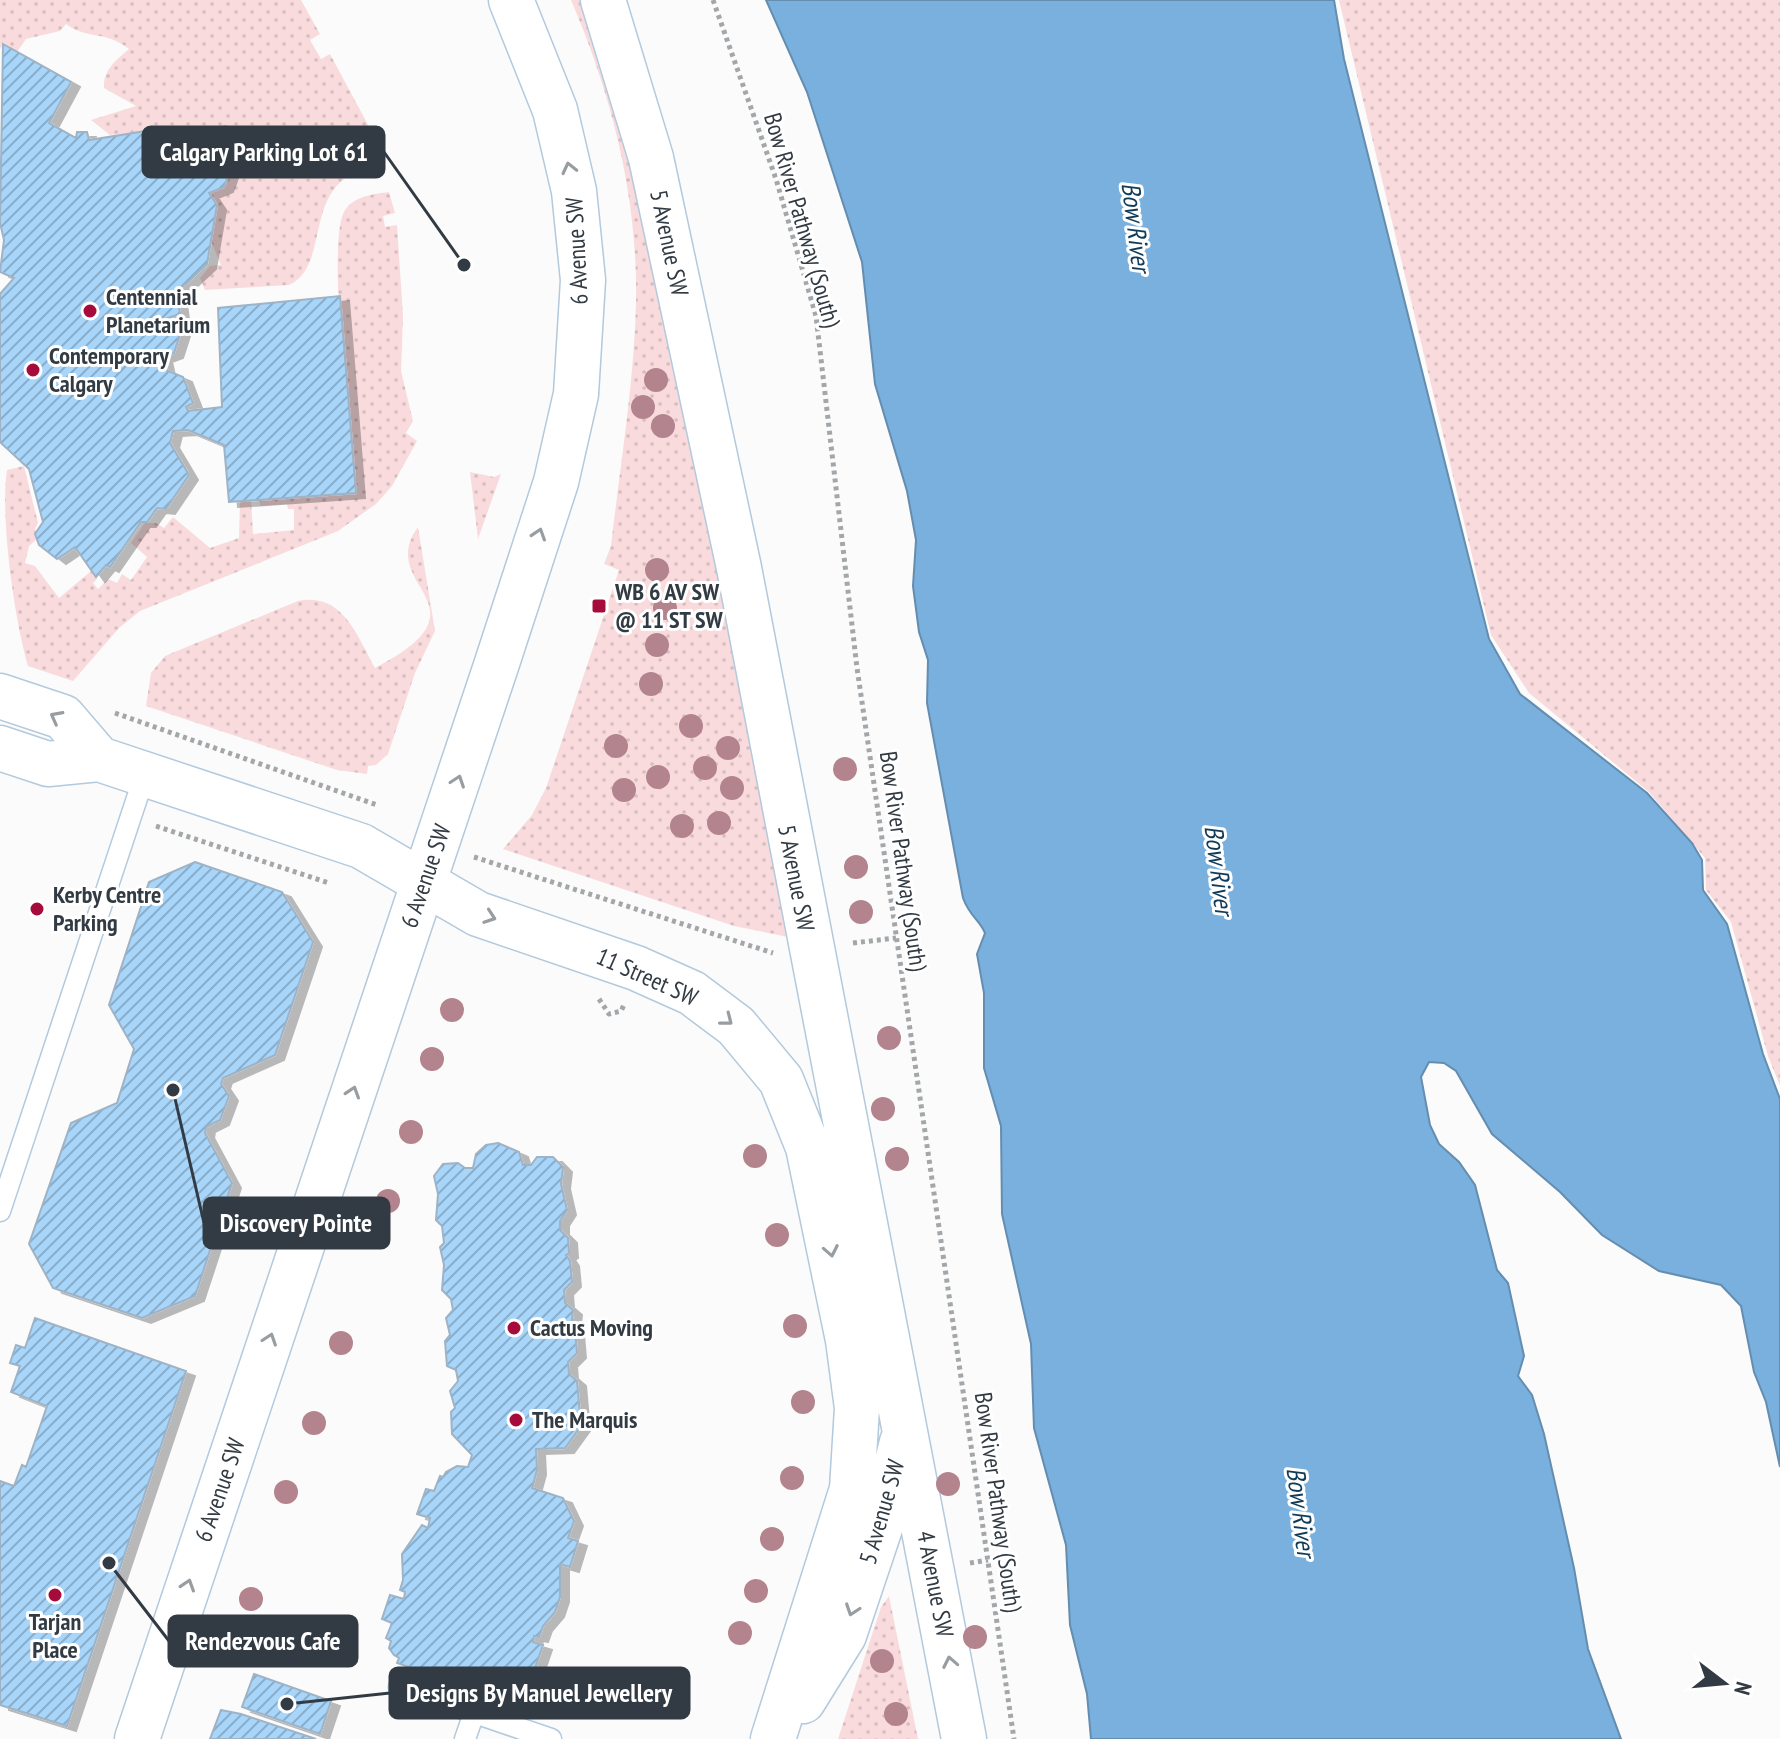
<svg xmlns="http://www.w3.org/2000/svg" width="1780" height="1739" font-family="'PT Sans Narrow',sans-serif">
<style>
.grass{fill:url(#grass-dots)}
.water{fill:#79b0dd;stroke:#648daf;stroke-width:2}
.building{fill:url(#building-hatch);stroke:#9eb3c6;stroke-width:2;filter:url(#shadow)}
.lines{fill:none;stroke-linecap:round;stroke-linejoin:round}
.lane-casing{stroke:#b3c9dc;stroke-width:23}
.secondary-casing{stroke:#b3c9dc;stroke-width:47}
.path{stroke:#a3a7aa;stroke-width:5;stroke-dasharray:4 4;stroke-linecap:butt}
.lane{stroke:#fff;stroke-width:20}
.secondary{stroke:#fff;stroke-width:44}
.tree{fill:#b3848d}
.oneway{stroke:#989da1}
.poi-dot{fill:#a60c3b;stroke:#fff;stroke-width:3}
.labels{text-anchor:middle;stroke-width:6;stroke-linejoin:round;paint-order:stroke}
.street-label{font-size:24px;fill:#323b43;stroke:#fff}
.poi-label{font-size:24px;font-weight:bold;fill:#323b43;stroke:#fff;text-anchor:start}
.water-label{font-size:26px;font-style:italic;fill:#103b59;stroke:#fff}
.leader{fill:none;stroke:#323b43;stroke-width:3}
.callout-dot{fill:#323b43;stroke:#fff;stroke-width:3}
.callout{fill:#323b43;stroke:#323b43;stroke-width:3}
.callout-label{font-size:26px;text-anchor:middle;font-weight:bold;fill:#fff}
</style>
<defs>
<pattern id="grass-dots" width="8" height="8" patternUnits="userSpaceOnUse" patternTransform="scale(2)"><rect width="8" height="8" fill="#f9dbdd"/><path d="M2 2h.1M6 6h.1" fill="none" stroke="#d6bdbf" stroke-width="1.8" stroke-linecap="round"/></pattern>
<pattern id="building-hatch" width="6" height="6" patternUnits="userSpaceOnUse" patternTransform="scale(2)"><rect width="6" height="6" fill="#a8d5fa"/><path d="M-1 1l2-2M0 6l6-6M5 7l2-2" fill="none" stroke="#89aecc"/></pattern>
<filter id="shadow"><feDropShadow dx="9" dy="5" stdDeviation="0" flood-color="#0004"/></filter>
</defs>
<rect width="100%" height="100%" fill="#fbfbfb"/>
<path class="grass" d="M0 0H301L320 34 310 40 321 59 330 54 374 136 383 165C373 168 361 170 352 174 305 199 329 266 289 285L205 290 200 278 210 266 221 265 211 241 217 205 209 193 224 187 181 135 174 150 164 127 147 141 146 131 110 135 91 120 136 106 104 88C103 70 116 60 129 49 105 30 87 40 66 24L60 31 26 39 17 52 3 44 0 49Z
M571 0H590L639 185 793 938 734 926 503 849 532 815 546 788 619 570 604 564 611 546C620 466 634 384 636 303 638 197 612 96 571 0Z
M1339 0H1780V1086L1768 1056 1731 922 1706 890 1705 858 1649 792 1529 693 1491 635Z
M389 192 395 213 383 216 385 227 397 225 403 316 401 371 413 421 406 433 417 441 392 486 376 504 338 531 140 611 119 628 73 681 28 666C14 618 0 516 7 470L24 466 38 523 35 529 38 538 29 546 25 563 35 566 59 598 91 571 97 579 93 583 98 589 108 579 117 583 122 574 131 580 147 557 131 543 145 523H156L164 528 173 517 210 548 239 538 240 501 251 500 253 534 294 530V509H288L287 504 260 506V500L356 493C352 443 325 241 345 210 355 196 373 194 389 192Z
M470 472 494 477 501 474 478 539Z
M418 527 435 631 415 673 388 754 376 765 368 766 367 774 337 770 146 706 151 673 165 656 298 601C343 592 357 636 375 668 496 605 374 587 418 527Z
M889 1596 918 1739H838L881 1607Z"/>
<path class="water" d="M766 0H1334L1344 59 1489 639 1520 694 1647 793 1692 843 1702 860 1703 890 1727 924 1763 1054 1780 1099V1467L1766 1402 1754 1372 1741 1306 1721 1285 1659 1271 1602 1235 1560 1192 1492 1134 1456 1071 1444 1063 1429 1062 1421 1077 1430 1125 1439 1144 1459 1162 1475 1185 1497 1270 1508 1283 1524 1356 1518 1376 1532 1395 1544 1434 1574 1568 1588 1649 1621 1739H1091L1087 1694 1070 1625 1066 1545 1034 1428 1031 1344 1002 1214 1001 1126 984 1068V993L977 954 985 933C979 919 970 917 963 898L927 703 928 660 919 632 913 586 916 540 907 491 875 384 862 262 807 92Z"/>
<path class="building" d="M3 44 71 82 49 123 76 138 77 132H87L89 140 146 131 147 141 164 127 174 150 181 135 226 126 240 143 224 187 209 193 217 205 207 264 177 292 180 314 156 322 157 330 182 328 174 353 163 357 166 370 183 377 193 403 186 407 188 411 222 407 218 308 340 296 356 493 229 502 224 445 188 430 173 431 170 443 189 475 166 509 157 508 147 522H141L110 567 106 565 96 577 75 547 57 559 39 545 35 534 43 522 29 469 0 442V294L14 278 0 272 4 240 0 223Z
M195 862 282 892 313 942 275 1055 223 1078 221 1084 229 1096 220 1120 206 1127 205 1133 232 1183 195 1296 142 1318 53 1288 29 1244 71 1123 117 1103 134 1049 109 1005 149 882Z
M498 1143 519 1152 523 1165H531L537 1157H553L563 1167 561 1184 567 1210 560 1221V1230L568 1238 569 1253 566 1255 570 1261 572 1282 564 1290 565 1303 573 1310 571 1328 575 1330 577 1353 568 1362 569 1374 577 1381 581 1426 565 1448 536 1449 537 1470 532 1488 563 1498 574 1521 568 1538 578 1541 570 1567 560 1564V1597L555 1612 543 1626 539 1637 534 1636 533 1642 543 1645 534 1671 524 1668 518 1684 501 1679 496 1696 465 1686 446 1685 429 1674 397 1663 399 1658 394 1655 389 1648 391 1641 386 1638 392 1623 382 1619 390 1595 404 1599 405 1592 400 1590 403 1580 402 1554 422 1525 428 1528 430 1518 417 1514 426 1489 434 1491 440 1476 443 1477 446 1472 457 1466 468 1467 472 1455 452 1434 451 1412 455 1408 450 1391 458 1381 456 1370 447 1366 445 1341 450 1335 446 1318 453 1310 451 1299 442 1290 444 1265 440 1247 444 1243 442 1226 436 1220 438 1194 434 1176 443 1164 458 1163 465 1168H473L476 1154 486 1145Z
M35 1318 186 1371 67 1726 0 1705V1481L14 1486 22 1465 26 1467 47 1406 11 1392 20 1366 10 1363 16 1345 25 1348Z
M254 1674 331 1701 320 1734 242 1707Z
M221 1710 241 1714 316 1739H210Z"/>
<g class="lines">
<defs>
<path id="lane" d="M0 1211 145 774
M399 1687 551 1739
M465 1739 474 1713"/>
<path id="secondary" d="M603 0 651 158 739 568 964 1739
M0 696 63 717 99 759
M0 748 48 764 99 759 361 846 478 914 636 968 692 993 736 1026 781 1080 808 1147 848 1340 857 1408 852 1489 773 1739
M803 1701 844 1635 882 1522 902 1442
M137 1739 497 663 556 482 576 394 583 280 574 191 555 110 511 0"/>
</defs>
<use href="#lane" class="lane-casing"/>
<use href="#secondary" class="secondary-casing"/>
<path class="path" d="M713 0 776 179 816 316 857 668 1014 1739
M115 713 377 805
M156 826 329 883
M474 857 773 953
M853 943 896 938
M599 999 609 1014 621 1011 624 1005
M970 1563 988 1560"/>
<use href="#lane" class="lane"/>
<use href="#secondary" class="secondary"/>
</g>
<g class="tree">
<circle cx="656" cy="380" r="12"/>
<circle cx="643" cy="407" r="12"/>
<circle cx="663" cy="426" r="12"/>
<circle cx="657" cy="570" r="12"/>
<circle cx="665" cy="608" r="12"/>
<circle cx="657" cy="645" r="12"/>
<circle cx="651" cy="684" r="12"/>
<circle cx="691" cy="726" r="12"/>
<circle cx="616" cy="746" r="12"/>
<circle cx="728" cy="748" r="12"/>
<circle cx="705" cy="768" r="12"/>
<circle cx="845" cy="769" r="12"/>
<circle cx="658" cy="777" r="12"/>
<circle cx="732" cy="788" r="12"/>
<circle cx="624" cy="790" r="12"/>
<circle cx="719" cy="823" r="12"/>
<circle cx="682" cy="826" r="12"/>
<circle cx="856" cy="867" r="12"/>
<circle cx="861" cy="912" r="12"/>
<circle cx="452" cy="1010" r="12"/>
<circle cx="889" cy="1038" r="12"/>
<circle cx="432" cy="1059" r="12"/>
<circle cx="883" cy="1109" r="12"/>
<circle cx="411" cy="1132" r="12"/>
<circle cx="755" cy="1156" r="12"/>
<circle cx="897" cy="1159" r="12"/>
<circle cx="388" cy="1201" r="12"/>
<circle cx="777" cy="1235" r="12"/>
<circle cx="795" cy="1326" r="12"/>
<circle cx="341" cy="1343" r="12"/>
<circle cx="803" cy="1402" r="12"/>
<circle cx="314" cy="1423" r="12"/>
<circle cx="792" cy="1478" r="12"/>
<circle cx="948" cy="1484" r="12"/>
<circle cx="286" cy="1492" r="12"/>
<circle cx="772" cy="1539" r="12"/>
<circle cx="756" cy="1591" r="12"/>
<circle cx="251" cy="1599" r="12"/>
<circle cx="740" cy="1633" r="12"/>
<circle cx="975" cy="1637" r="12"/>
<circle cx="882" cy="1661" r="12"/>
<circle cx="896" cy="1714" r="12"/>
</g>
<defs><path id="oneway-chevron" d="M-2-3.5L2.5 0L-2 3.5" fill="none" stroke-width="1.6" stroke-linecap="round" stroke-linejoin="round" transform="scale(2)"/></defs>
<g class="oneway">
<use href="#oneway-chevron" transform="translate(569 168) rotate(-103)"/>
<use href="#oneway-chevron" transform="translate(539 534) rotate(-72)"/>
<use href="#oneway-chevron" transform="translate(56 717) rotate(-152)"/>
<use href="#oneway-chevron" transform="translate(458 781) rotate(-71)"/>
<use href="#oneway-chevron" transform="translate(490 917) rotate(19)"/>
<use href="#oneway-chevron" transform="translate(727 1020) rotate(38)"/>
<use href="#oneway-chevron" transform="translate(353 1092) rotate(-72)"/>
<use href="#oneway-chevron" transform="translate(831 1251) rotate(79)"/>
<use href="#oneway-chevron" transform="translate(270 1339) rotate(-71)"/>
<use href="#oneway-chevron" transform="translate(188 1585) rotate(-72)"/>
<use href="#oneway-chevron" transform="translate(852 1610) rotate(109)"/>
<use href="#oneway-chevron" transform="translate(950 1662) rotate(-101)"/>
</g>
<g class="poi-dot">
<circle cx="90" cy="311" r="8"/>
<circle cx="33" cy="370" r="8"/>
<rect x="591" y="598" width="16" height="16" rx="4"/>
<circle cx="37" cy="909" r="8"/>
<circle cx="514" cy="1328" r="8"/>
<circle cx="516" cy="1420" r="8"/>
<circle cx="55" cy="1595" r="8"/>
</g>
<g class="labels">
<g class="street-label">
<text transform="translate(802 220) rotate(74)" y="8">Bow River Pathway (South)</text>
<text transform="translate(669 243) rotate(78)" y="8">5 Avenue SW</text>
<text transform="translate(577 251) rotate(-93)" y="8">6 Avenue SW</text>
<text transform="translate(903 861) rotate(82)" y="8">Bow River Pathway (South)</text>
<text transform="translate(426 876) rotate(-71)" y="8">6 Avenue SW</text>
<text transform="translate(796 878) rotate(79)" y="8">5 Avenue SW</text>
<text transform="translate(647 977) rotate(24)" y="8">11 Street SW</text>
<text transform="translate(220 1490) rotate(-71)" y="8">6 Avenue SW</text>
<text transform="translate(998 1502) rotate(82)" y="8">Bow River Pathway (South)</text>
<text transform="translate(882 1512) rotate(-74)" y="8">5 Avenue SW</text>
<text transform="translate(935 1584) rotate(79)" y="8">4 Avenue SW</text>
</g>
<g class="poi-label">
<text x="106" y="305">Centennial<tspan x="106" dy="28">Planetarium</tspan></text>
<text x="49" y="364">Contemporary<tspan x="49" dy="28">Calgary</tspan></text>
<text x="615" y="600">WB 6 AV SW<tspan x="615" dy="28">@ 11 ST SW</tspan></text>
<text x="53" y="903">Kerby Centre<tspan x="53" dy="28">Parking</tspan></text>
<text x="530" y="1336">Cactus Moving</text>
<text x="532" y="1428">The Marquis</text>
<text x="55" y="1630" text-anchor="middle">Tarjan<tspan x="55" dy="28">Place</tspan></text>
</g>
<g class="water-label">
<text transform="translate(1136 227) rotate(83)" y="9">Bow River</text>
<text transform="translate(1219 870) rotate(83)" y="9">Bow River</text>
<text transform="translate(1301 1512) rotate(83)" y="9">Bow River</text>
</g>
</g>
<path class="leader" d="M464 265L384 152M173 1090L204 1223M109 1563L169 1641M287 1704L390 1693"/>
<g class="callout-dot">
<circle cx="464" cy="265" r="8"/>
<circle cx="173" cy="1090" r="8"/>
<circle cx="109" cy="1563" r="8"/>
<circle cx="287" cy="1704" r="8"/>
</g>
<g class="callout">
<rect x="143" y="127" width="241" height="50" rx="8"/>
<rect x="204" y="1198" width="185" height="50" rx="8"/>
<rect x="169" y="1616" width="188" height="50" rx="8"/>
<rect x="390" y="1668" width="299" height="50" rx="8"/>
</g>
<g class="callout-label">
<text x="264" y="161">Calgary Parking Lot 61</text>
<text x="296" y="1232">Discovery Pointe</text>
<text x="263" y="1650">Rendezvous Cafe</text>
<text x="539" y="1702">Designs By Manuel Jewellery</text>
</g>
<g transform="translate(1724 1683) rotate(106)" stroke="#ffffff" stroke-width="6" paint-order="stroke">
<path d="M0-6L14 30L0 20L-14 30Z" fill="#323b43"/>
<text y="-12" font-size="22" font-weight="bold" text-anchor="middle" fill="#323b43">N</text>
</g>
</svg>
